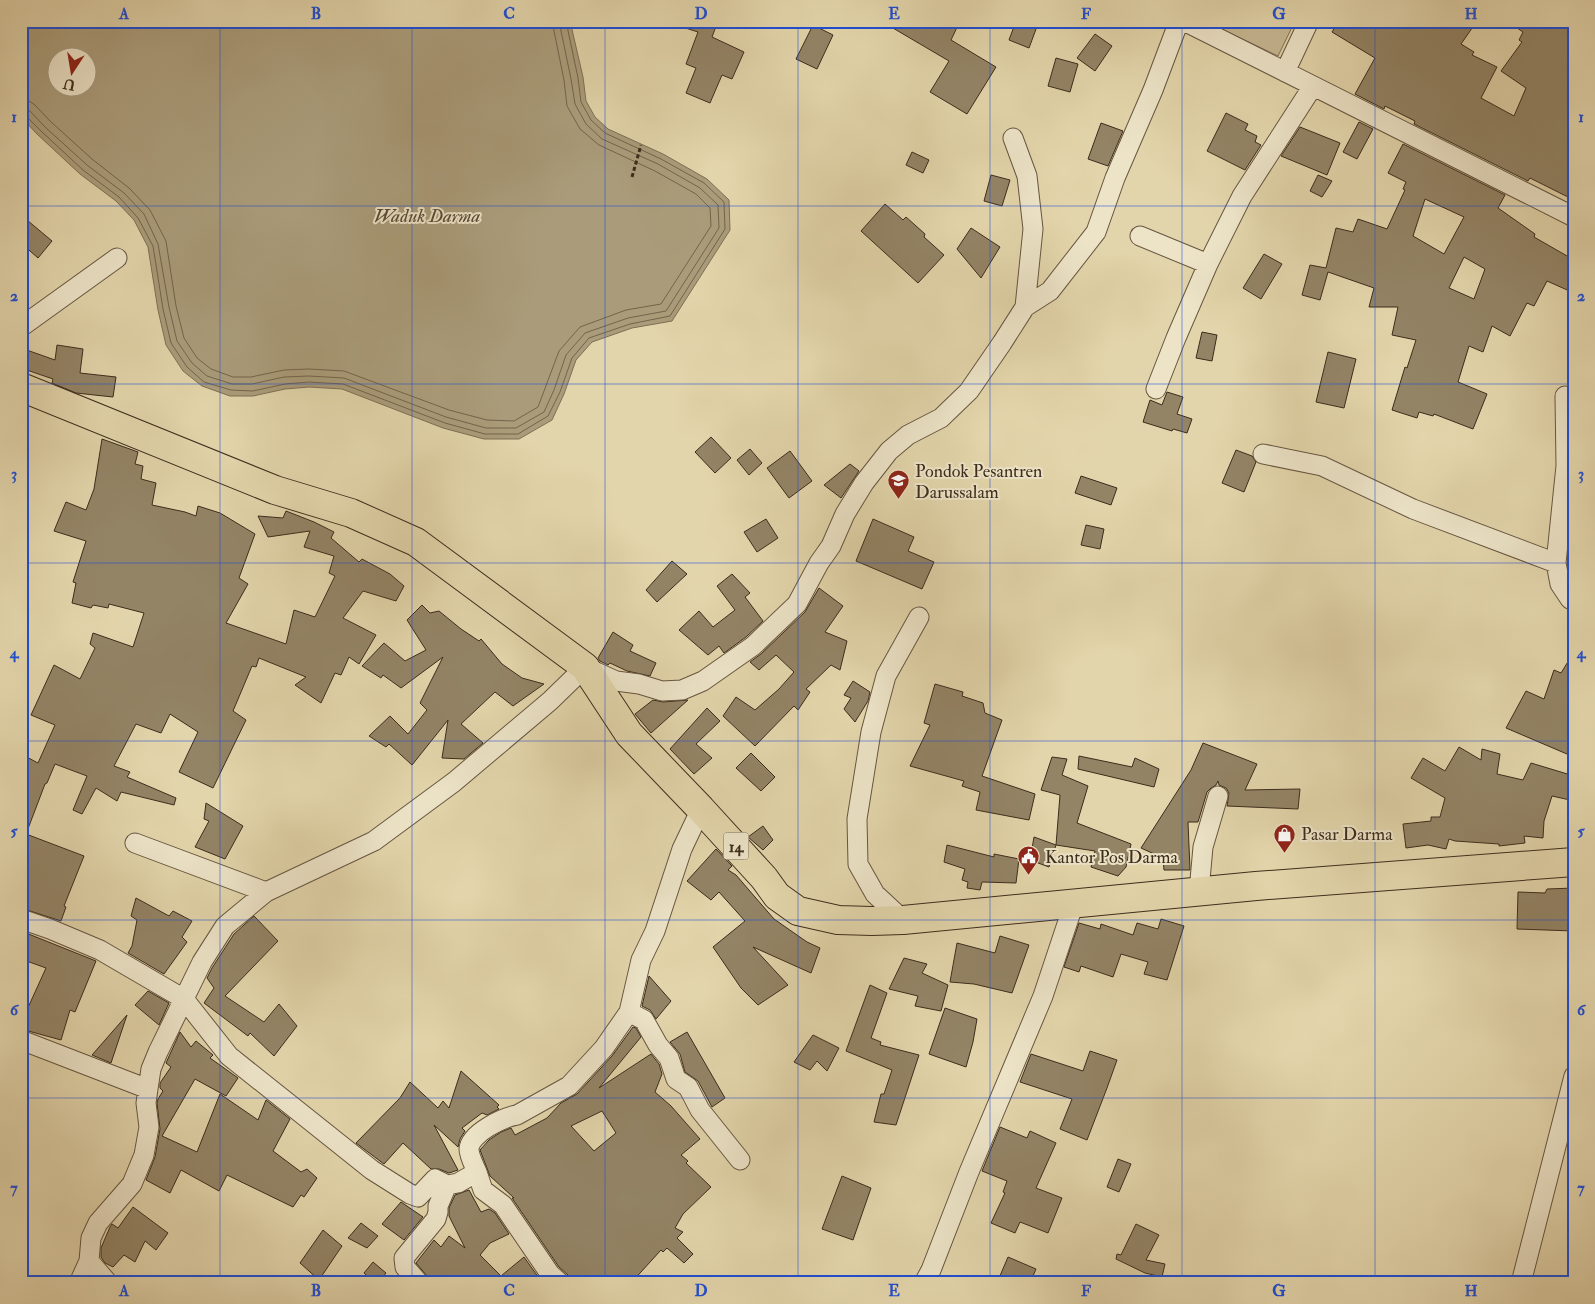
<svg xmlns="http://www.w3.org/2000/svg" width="1595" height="1304" font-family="'IM FELL Double Pica',serif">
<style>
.green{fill:#c7b893;stroke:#827258}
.water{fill:#aa9c7a;stroke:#7e6f54;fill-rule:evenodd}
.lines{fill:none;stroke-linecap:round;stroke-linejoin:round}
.shore{stroke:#73644b;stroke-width:1}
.building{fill:#938466;stroke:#3c2c1c;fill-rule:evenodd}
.minor-casing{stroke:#665640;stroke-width:21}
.highway-casing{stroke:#3c2c1c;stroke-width:30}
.path{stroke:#3c2c1c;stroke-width:3;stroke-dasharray:4 2.5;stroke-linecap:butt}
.minor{stroke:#ede4c8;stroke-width:19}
.highway{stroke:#e3d5ab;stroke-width:28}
.grid{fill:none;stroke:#1d4ed8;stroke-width:1;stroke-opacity:0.55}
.labels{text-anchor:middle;stroke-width:4;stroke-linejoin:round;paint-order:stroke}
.shield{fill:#ede4c8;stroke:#716350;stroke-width:1}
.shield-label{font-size:16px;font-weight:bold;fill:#3c2c1c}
.poi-label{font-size:18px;fill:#3c2c1c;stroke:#ede4c8;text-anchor:start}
.water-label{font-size:19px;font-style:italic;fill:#584834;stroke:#ede4c8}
.neatline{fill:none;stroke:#1d4ed8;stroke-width:2}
.grid-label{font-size:16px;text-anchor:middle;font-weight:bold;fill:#1d4ed8}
</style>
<rect width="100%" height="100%" fill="#e3d5ab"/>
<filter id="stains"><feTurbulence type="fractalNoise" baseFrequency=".004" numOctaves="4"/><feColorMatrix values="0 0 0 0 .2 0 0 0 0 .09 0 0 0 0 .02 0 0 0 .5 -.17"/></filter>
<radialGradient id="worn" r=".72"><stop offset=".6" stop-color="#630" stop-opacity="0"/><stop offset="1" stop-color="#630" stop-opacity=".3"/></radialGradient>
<path class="green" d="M1205 21H1295L1278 56Z"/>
<path class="water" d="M21 21H570L583 77 586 101 595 117 608 129 663 154 707 179 729 200 730 230 672 321 632 328 592 342 576 360 564 394 552 420 519 439H484L443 428 342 389 309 387 285 389 253 396H230L202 386 183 371 166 345 158 310 148 247 134 220 116 201 80 174 37 134 21 117ZM58 58H88V88H58Z"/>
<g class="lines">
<path class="shore" d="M21 100 29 101 35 105 50 121 92 159 129 188 150 210 166 241 176 306 184 338 197 358 211 369 233 377H251L284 370 309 369 344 371 449 410 487 420 514 421 538 407 559 351 580 327 626 310 661 304 711 226 710 208 696 194 655 171 599 145 580 129 567 106 564 80 552 21
M21 108 30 111 45 127 87 165 124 193 144 214 158 244 169 307 177 341 192 363 207 376 232 384H252L284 377 309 376 344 378 446 417 486 428H516L544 412 554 390 566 355 585 333 628 318 666 311 719 228 718 205 700 188 658 164 602 139 586 124 575 104 571 79 559 21
M21 114 26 116 41 131 83 170 119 197 138 218 153 246 163 309 171 343 187 367 204 382 231 390 253 391 285 384 309 382 343 384 445 423 485 434H518L548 416 560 392 572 358 589 338 630 324 670 316 725 229 724 202 704 183 661 159 605 133 591 120 581 102 578 78 566 21"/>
</g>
<path class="building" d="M673 21H718L712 37 744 52 732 79 722 75 710 103 686 93 696 68 686 64 698 32 673 24Z
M881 21H960L951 40 996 67 967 114 930 92 949 61Z
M1016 21H1039L1029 48 1009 40Z
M1339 21H1477L1461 44 1474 52 1472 55 1497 67 1481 98 1514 116 1526 88 1501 71 1522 42 1519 40 1523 32 1507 21H1574V200L1530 178 1528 181 1414 124 1415 121 1385 106 1384 109 1355 94 1375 58 1332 32Z
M813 25 833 35 817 69 796 59Z
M1095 34 1112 46 1095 71 1077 58Z
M1056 58 1078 64 1070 92 1048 86Z
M1226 113 1248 124 1245 130 1257 136 1255 142 1261 145 1245 170 1207 151Z
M1359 122 1373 129 1357 159 1343 152Z
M1101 123 1123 131 1108 166 1088 159Z
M1300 127 1340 143 1327 175 1281 156Z
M1403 144 1505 195 1498 208 1535 234 1534 237 1574 260V293L1547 281 1534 306 1527 303 1510 336 1492 326 1483 352 1469 346 1458 382 1487 394 1473 429 1434 414 1433 416 1419 412 1417 418 1392 410 1405 367 1407 368 1416 340 1392 335 1398 307H1369L1374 288 1328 272 1320 300 1302 295 1310 265 1326 268 1336 228 1353 232 1358 219 1387 229 1405 190 1403 189 1406 182 1388 173ZM1425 199 1464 217 1444 254 1413 236ZM1464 257 1485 269 1474 299 1449 288Z
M912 152 929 160 923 173 906 165Z
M991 175 1010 180 1002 206 984 201Z
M1318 175 1332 181 1322 197 1310 191Z
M885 204 903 220 906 217 925 234 924 237 944 255 918 283 861 231Z
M21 215 52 241 38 258 21 243Z
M971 228 1000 247 981 278 957 249Z
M1264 254 1282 264 1261 299 1243 288Z
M1202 332 1217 335 1212 361 1196 358Z
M57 345 83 349 80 373 116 377 113 397 76 393 52 383 53 379 21 368V348L55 360Z
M1328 352 1356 359 1344 408 1316 402Z
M1167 392 1183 397 1177 414 1192 419 1187 433 1173 429 1172 431 1143 422 1150 400 1162 405Z
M711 437 731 458 715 473 695 452Z
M102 439 138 452 135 464 143 466 141 479 156 483 152 505 185 512 196 516 198 506 220 513 255 534 239 578 248 584 226 623 286 644 294 610 315 617 335 576 329 573 334 556 304 547 310 531 268 537 258 516 283 518 286 511 314 522 334 532 331 538 359 562 362 559 390 574 404 586 396 601 363 591 343 618 376 635 359 664 349 657 341 675 335 673 321 703 295 685 306 677 259 658 256 667 252 666 233 711 246 720 213 788 179 772 198 732 170 714 161 733 136 724 114 766 130 772 127 777 176 798 174 805 121 792 117 801 96 788 82 814 73 810 87 776 55 764 47 783 45 784 26 834 84 856 64 906 66 907 61 921 21 908V754L38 763 55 725 31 715 54 665 80 679 95 648 90 644 93 633 133 647 144 613 109 604 108 608 93 605 91 608 72 603 76 583 73 582 86 541 54 531 66 502 86 510 94 489Z
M750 449 762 463 749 475 737 460Z
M1236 450 1252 456 1256 462 1244 492 1222 483Z
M790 451 812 481 789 498 767 468Z
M850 464 859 471 841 498 824 485Z
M1081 476 1117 488 1111 505 1075 493Z
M766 519 778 538 757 552 744 532Z
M873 519 914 537 908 551 934 562 922 589 856 561Z
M1086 525 1104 529 1100 549 1081 545Z
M672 561 687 574 657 602 646 590Z
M732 574 750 593 745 597 763 621 746 637 724 653 719 646 708 655 679 630 699 611 713 627 735 610 717 586Z
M819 588 843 606 825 632 847 641 840 670 831 665 806 689 810 692 798 710 794 706 755 746 723 716 736 697 755 710 779 689 794 672 776 655 759 670 750 662 761 654 805 612Z
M422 605 430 613 439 611 461 629 479 641 481 639 502 664 522 678 544 684 513 706 495 692 461 724 483 743 464 759 442 758 448 720 412 765 389 744 386 747 369 736 390 716 408 734 427 710 420 703 443 657 401 688 383 675 381 678 362 666 384 643 405 661 426 650 407 620Z
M613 632 633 645 630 651 656 663 650 676 627 671 610 663 608 665 600 661 598 658Z
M1574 652V757L1506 728 1526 691 1544 699 1554 670 1561 673Z
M853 681 870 692 868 701 855 722 844 709 851 698 844 695Z
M935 684 963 692 962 696 983 703 985 713 1002 720 982 776 1035 794 1029 820 976 810 980 792 962 786 964 781 910 766 930 725 924 723Z
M653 700 663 702 688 700 651 733 635 714Z
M707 708 720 721 696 744 712 758 694 774 670 749Z
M1203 743 1257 764 1245 790 1300 789 1298 809 1227 806 1229 793 1226 788 1219 785 1218 781 1216 785 1211 788 1207 792 1198 822H1188L1190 870H1164L1163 858 1141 848 1191 770Z
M1459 747 1481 760 1482 749 1500 754 1497 774 1523 780 1531 763 1574 776V786L1570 800 1552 796 1544 821 1543 838 1524 836 1525 843 1499 846V844L1455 841 1449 839 1446 849 1428 845 1406 848 1403 824 1431 821V817H1440L1445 798 1411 778 1423 758 1445 771Z
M751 753 775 777 761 791 736 768Z
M1079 756 1132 767 1135 758 1159 769 1154 787 1078 769Z
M1052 757 1067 759 1062 775 1088 786 1077 823 1131 844 1126 867 1118 876 1091 867 1095 851 1056 845 1060 795 1041 790Z
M206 803 243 826 225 859 195 847 209 821 204 819Z
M763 826 773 840 763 850 748 837Z
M1034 837 1056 845 1049 867 1030 860Z
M947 845 994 857V854L1019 859 1016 883 982 882 980 890 967 888 968 882 962 880 965 869 944 862Z
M716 849 732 866 728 870 736 875 774 919 807 942 820 948 811 973 753 947 788 985 758 1005 741 988 713 947 745 921 719 892 711 900 687 881Z
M1574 888V931L1517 929 1518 892 1545 893 1547 889Z
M136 898 169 916 173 911 192 921 182 937 187 942 164 974 128 953 132 946 137 920 131 916Z
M254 916 278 941 225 996 264 1022 279 1004 297 1026 274 1056 250 1033 248 1036 204 1003 214 988 207 978 212 968 234 934Z
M1161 919 1184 926 1167 980 1144 974 1148 962 1121 954 1113 977 1081 966 1079 972 1064 967 1079 923 1100 929 1101 924 1133 935 1137 923 1158 929Z
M21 931 96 961 75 1012 70 1010 61 1040 21 1029V1010L26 1012 46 968 21 959Z
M1000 936 1029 945 1012 993 974 984 950 982 957 943 995 953Z
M904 958 927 964 922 973 948 985 941 1011 915 1006 918 996 889 989Z
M649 976 671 1001 656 1019 650 1010 642 1006Z
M870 985 887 993 871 1038 881 1042 880 1045 919 1055 896 1125 874 1122 881 1094H884L892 1070 846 1051Z
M148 991 169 1003 159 1025 135 1005Z
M945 1008 977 1019 973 1042 966 1067 929 1054Z
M127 1015 111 1063 92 1055Z
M633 1027 636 1028 641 1037 599 1088 651 1054 659 1064 662 1074 655 1092 671 1106 700 1139 681 1155 688 1161 686 1163 711 1187 683 1214 675 1228 683 1232 677 1238 693 1254 684 1263 667 1248 663 1252 661 1250 631 1283H571L568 1275 559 1267 512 1198H514L490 1176 480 1150 489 1140 501 1132 511 1128 515 1135 547 1118 561 1103 577 1094 612 1056ZM602 1111 616 1133 594 1151 571 1126Z
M180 1032 191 1047 196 1041 213 1055 210 1058 238 1078 226 1096 195 1079 162 1136 197 1152 220 1094 258 1120 266 1100 290 1119 273 1151 301 1172 307 1169 317 1178 304 1197 301 1195 293 1207 227 1175 219 1191 181 1170 170 1193 146 1180 155 1157 160 1129 157 1103 158 1099 163 1091 160 1088V1083L171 1067 166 1063Z
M687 1032 725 1098 712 1107 698 1081 685 1072 680 1054 670 1042Z
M813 1035 839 1048 827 1071 817 1061 810 1070 794 1062Z
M1090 1051 1117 1060 1107 1088 1087 1140 1060 1129 1072 1099 1020 1082 1031 1054 1083 1071Z
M461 1071 499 1105 497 1107 499 1109 487 1115 482 1113 462 1128 465 1131 460 1139 458 1147 434 1125 458 1170 449 1173 439 1169H431L403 1143 384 1164 356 1143 400 1098 410 1082 438 1108 443 1101 449 1108Z
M1000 1127 1027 1138 1030 1131 1056 1143 1036 1188 1062 1198 1048 1233 1020 1222 1015 1233 991 1223 1005 1193 1003 1192 1007 1181 982 1171Z
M1118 1159 1131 1164 1119 1192 1107 1187Z
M842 1176 871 1188 853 1240 822 1229Z
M469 1190 481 1212 489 1209 495 1213 509 1234 490 1243 480 1255 501 1276 524 1257 541 1281 536 1283H430L427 1276 416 1263 434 1240 441 1247 449 1236 465 1248 449 1216V1208L455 1195Z
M401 1202 423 1217 404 1240 382 1224Z
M133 1207 168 1233 156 1250 145 1241 135 1262 124 1255 113 1267 105 1263 101 1257V1248L110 1227 112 1224 118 1228Z
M361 1223 378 1236 367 1248 348 1238Z
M1136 1224 1159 1235 1146 1260 1165 1264 1162 1277 1145 1273 1116 1259 1117 1254 1121 1255Z
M323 1230 342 1246 319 1280 300 1263Z
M1008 1257 1036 1269 1030 1283H997Z
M373 1262 386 1273 378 1283H375L364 1273Z"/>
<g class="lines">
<defs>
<path id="minor" d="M1184 21 1574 217
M1285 72 1309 21
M1013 138 1027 176 1033 229 1025 307
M1140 236 1208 264
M21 327 117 258
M1156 389 1176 338 1208 264 1242 196 1313 86
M1565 396 1566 466 1556 563 1560 584 1570 599 1574 601
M1263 454 1322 466 1413 509 1556 563
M135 843 266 892
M1199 891 1203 847 1218 796
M21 919 50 929 100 950 184 999 229 1056 372 1170 410 1194 418 1197 435 1179 447 1185 458 1183 477 1172C474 1165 469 1156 469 1149 470 1133 504 1117 517 1115L569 1086 604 1048 629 1012 641 960 655 931 682 849 701 809
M903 920 875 894 858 864 857 819 871 732 886 676 919 617
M629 1012 644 1020 658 1045 669 1058 676 1079 688 1087 700 1110 740 1160
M21 1040 148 1089
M477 1172 483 1190 503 1205 550 1274 560 1283
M79 1283 89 1261
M108 1283 89 1261 91 1238 98 1223 132 1184 144 1155 149 1127 146 1103 148 1089 151 1069 158 1052 202 962 225 926 266 892 374 841 454 782 550 701 585 667 616 681 639 684 662 691 682 690 703 681 753 646 797 604 819 563 831 546 845 514 864 483 889 451 908 435 941 418 969 391 1002 343 1025 307 1050 291 1096 232 1115 178 1153 90 1179 21
M419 1283 405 1267 404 1258 436 1219 438 1212V1206L447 1185
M924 1283 931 1270 969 1172 1043 996 1074 903
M1521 1283 1574 1076"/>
<path id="highway" d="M21 387 275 490 351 513 416 542 585 667 629 734 701 809 764 878 777 896 798 911 838 920 872 921 903 920 1256 886 1574 862"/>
</defs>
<use href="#minor" class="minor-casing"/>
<use href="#highway" class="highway-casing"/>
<path class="path" d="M632 177 641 145"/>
<use href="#minor" class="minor"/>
<use href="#highway" class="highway"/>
</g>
<path class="grid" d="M220 21V1283M412 21V1283M605 21V1283M798 21V1283M990 21V1283M1182 21V1283M1375 21V1283M21 206H1574M21 384H1574M21 563H1574M21 741H1574M21 920H1574M21 1098H1574"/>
<defs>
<symbol id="school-pin" viewBox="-11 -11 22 30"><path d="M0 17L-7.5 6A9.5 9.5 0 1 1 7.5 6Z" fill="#8f2418" stroke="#ede4c8"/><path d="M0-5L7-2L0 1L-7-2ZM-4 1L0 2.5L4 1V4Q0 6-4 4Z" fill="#fff"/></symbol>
<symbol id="shop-pin" viewBox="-11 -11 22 30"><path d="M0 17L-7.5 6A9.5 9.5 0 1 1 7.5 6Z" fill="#8f2418" stroke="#ede4c8"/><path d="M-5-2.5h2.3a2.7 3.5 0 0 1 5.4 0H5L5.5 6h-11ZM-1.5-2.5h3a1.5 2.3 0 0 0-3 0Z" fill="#fff"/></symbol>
<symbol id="civic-pin" viewBox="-11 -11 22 30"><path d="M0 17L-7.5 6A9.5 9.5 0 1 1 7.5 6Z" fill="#8f2418" stroke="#ede4c8"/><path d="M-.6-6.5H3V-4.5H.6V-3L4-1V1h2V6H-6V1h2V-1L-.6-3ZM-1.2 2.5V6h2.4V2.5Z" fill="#fff"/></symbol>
</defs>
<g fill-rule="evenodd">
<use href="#school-pin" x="886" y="468" width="25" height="34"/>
<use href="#shop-pin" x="1272" y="822" width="25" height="34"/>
<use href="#civic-pin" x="1016" y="844" width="25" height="34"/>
</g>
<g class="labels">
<rect class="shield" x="723.5" y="832.5" width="25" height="27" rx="4"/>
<g class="shield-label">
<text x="736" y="852">14</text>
</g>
<g class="poi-label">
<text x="915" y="477">Pondok Pesantren<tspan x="915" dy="21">Darussalam</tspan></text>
<text x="1301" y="840">Pasar Darma</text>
<text x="1045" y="863">Kantor Pos Darma</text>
</g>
<g class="water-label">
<text x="427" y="222">Waduk Darma</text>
</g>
</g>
<rect width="1595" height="1304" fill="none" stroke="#e3d5ab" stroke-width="55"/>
<g transform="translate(72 72) rotate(192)"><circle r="24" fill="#ede4c8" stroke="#a69a83"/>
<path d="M0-4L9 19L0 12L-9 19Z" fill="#8f2418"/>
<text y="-8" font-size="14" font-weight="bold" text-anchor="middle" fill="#3c2c1c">U</text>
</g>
<rect x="28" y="28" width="1540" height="1248" class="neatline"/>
<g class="grid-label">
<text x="124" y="19">A</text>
<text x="316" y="19">B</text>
<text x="509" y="19">C</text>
<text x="701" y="19">D</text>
<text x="894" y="19">E</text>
<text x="1086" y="19">F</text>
<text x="1279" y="19">G</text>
<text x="1471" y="19">H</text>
<text x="14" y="122">1</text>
<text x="1581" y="122">1</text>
<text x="14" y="301">2</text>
<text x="1581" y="301">2</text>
<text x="14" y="479">3</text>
<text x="1581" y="479">3</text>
<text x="14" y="658">4</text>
<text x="1581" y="658">4</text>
<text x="14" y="836">5</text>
<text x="1581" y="836">5</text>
<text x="14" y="1015">6</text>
<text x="1581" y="1015">6</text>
<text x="14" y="1193">7</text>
<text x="1581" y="1193">7</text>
<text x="124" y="1296">A</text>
<text x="316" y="1296">B</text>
<text x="509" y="1296">C</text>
<text x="701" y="1296">D</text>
<text x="894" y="1296">E</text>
<text x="1086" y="1296">F</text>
<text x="1279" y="1296">G</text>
<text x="1471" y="1296">H</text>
</g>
<rect width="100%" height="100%" filter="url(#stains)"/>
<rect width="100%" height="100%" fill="url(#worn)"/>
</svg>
